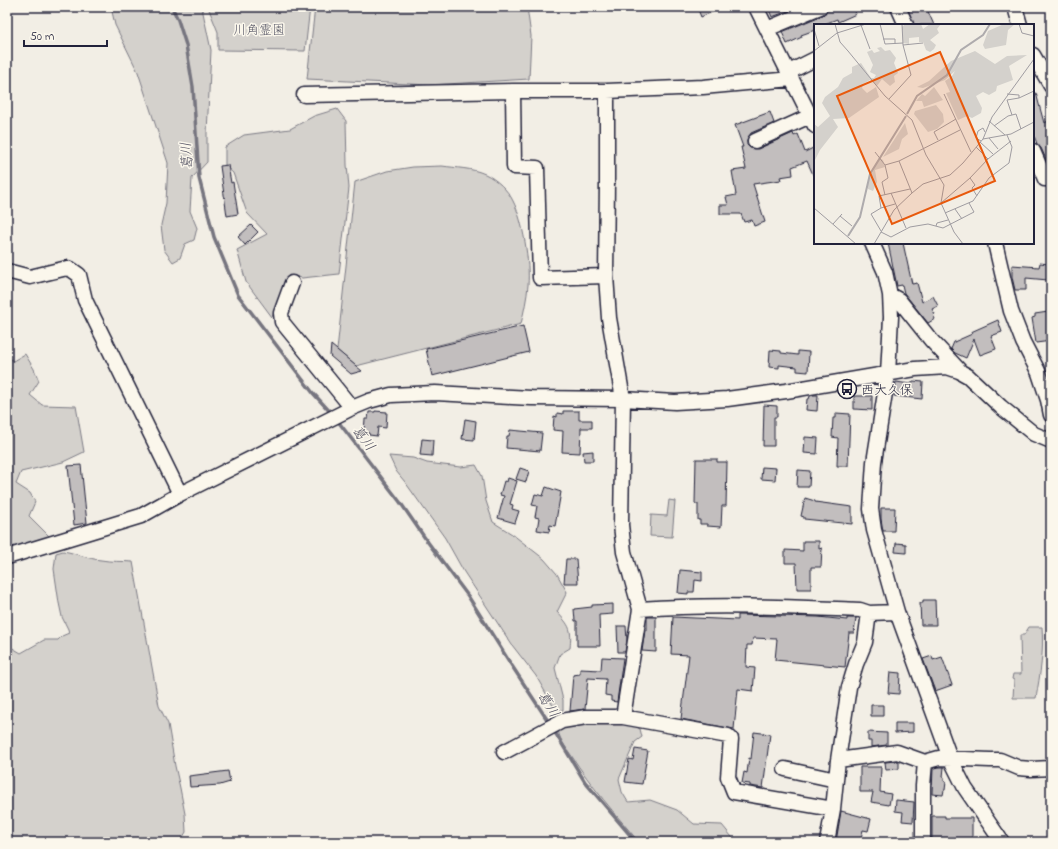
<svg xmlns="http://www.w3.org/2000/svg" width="1058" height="849" font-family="'Indie Flower','Klee One',sans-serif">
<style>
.green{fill:#d4d1cc;stroke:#7b7a84}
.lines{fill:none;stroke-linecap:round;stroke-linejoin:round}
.stream{stroke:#76747f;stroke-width:3.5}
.building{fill:#c2bebe;stroke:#22223b}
.minor-casing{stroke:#22223b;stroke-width:17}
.minor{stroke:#fbf7ec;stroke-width:14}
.labels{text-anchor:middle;stroke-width:3;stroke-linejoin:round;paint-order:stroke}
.park-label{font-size:13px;fill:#575766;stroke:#fbf7ec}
.poi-label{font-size:13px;fill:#22223b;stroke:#fbf7ec;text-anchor:start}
.water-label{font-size:14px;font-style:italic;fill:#535263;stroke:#fbf7ec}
.inset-river{fill:none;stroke:#aeabad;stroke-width:2}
.inset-road{fill:none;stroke:#9f9ca1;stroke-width:1}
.view{fill:#e8590c;fill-opacity:0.15;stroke:#e8590c;stroke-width:2}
.inset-edge{fill:none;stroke:#22223b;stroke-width:2}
</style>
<rect width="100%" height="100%" fill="#f2eee5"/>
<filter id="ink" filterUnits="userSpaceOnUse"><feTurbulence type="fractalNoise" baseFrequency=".025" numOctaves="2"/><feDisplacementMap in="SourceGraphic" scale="8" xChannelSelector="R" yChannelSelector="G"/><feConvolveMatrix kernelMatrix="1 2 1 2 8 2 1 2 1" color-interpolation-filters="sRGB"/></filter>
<g filter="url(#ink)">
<path class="green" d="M111 7 202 8 211 50 207 133V162L192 178 190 211 197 228 194 240 185 244 180 258 173 262 164 250 161 225 166 203 168 163 138 72 115 25Z
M208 7H310L305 51 218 50V32Z
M315 7H527L531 36 529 79 430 85 307 79Z
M337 109 346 121 347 165 349 188 339 274 302 278 289 275 272 317 246 282 237 250 267 234 247 213 233 173 225 166V147L244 135 290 129 314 116Z
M442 166C456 168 472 168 485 174 496 179 508 190 513 201 523 220 530 263 528 285 527 298 524 311 521 324L356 366 337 350 355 182 387 171 413 167Z
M25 354 34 369 39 381 30 395 42 405 76 406 84 452 63 462 21 472 16 484 30 493 35 502 29 516 50 537 7 560V356L13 361Z
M389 456 413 458 427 463 443 465 461 467 476 465 482 476 486 501 493 522 512 534 544 559 557 574 567 592 557 612C570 626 572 629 570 648L560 654 555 668 563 700V710L556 711 536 676 512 645 464 572 445 538 405 482 396 471Z
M669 500 675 501 672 537 650 536 651 515 667 516Z
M63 551C76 553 88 559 101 560 111 562 122 561 133 562L159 706 168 724 175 766 180 788 185 814 186 832 180 842H7V640L9 646 21 653 44 640H58L62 636 69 633 68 629 62 617 59 603 54 569 56 553Z
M1029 627H1042C1044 651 1040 675 1036 698H1013L1014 680 1012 679 1013 674H1021L1020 635H1024Z
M571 723 632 724 640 729 642 737 635 742 619 779 622 792 628 802 650 800 677 810 694 824 722 825 736 842H639C615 814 591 786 571 755 565 746 558 738 558 727Z"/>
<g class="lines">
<path class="stream" d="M172 7 178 20 186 45 193 87 199 178 214 237 238 295 313 393 333 415
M337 420 400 502 427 541 468 596 512 666 550 724
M553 729 585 782 636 842"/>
</g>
<path class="building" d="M697 7H723L701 17Z
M768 7H796V8L772 17Z
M834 7H853L856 14 838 22 837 19 822 25H815V30L801 35 802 37 787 44 782 32 823 15 828 10Z
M907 7H926L934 25H914Z
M1036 93 1044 123 1051 120V170L1041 148 1037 144 1033 133V94Z
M770 112 774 123 751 133 747 140V145L750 148 758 149 793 133 794 136 798 134 805 152 813 148 815 153V179L807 161 792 167 793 175 780 177 781 180 753 184 765 222 754 226 752 220 744 222 741 214H720V205H728L726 197 736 195 732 171 746 169 741 147H743L735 125Z
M228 165 231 183 233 182 238 214 227 216 220 166Z
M251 225 258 232 245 245 238 237Z
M888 243H903L912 284 917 283 922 302 933 296 938 306 932 309 935 314 933 315 935 319 928 323 904 293 902 285 897 286Z
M1040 263 1049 264 1048 280 1026 278V290H1015L1012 277V265L1039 267Z
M1048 312 1051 341 1036 343 1032 318 1035 317V314Z
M998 320 1002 332 991 336 996 349 980 355 974 339 966 358 955 353 951 349 954 342 972 334 971 332Z
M523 326 529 352 432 376 426 349Z
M331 345 362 371 351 374 330 356Z
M770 350 781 351V353L798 355V351L809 352 808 372 797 371V367L779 365V368L769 367Z
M913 381 923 382 922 399 894 396 896 382 910 384 912 383Z
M813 395H818L817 411 806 410 807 399H809L810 396Z
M854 396H872V410L854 409Z
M764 405 777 406V417H774V446H763Z
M375 411 387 412 386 428 378 427 377 436 369 435V433L364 432 365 419H368L369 412H375Z
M563 411H579V420H592V428H581L580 453 562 452 563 431 553 430 554 416 557 417V413L563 414Z
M836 413 850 414 848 466H837L838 438 832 437 833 418H836Z
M465 419 476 421 474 440 462 439Z
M510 430 542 433 540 451 506 448 507 436H509Z
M805 437 818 438 817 454 804 453Z
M422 439 433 440 432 456 420 455Z
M593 451V461H584L583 452Z
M696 459H717V462H727L726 506H722L721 527 707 526V524H700V520H698V504H695Z
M81 465 87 523 74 525 68 466Z
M762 467 776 468 775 480 761 479Z
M520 468 529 471 526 482 516 479Z
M798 470 810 471 809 487H797Z
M508 478 517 481 510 504 513 505 512 509 519 511 515 523 498 518 504 496 500 495 504 481 507 482Z
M546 487 561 492 555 526 550 525 549 532 537 530 539 518 535 517 537 506 532 505 535 494 543 496Z
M805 498 815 501V502L852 507V524L804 519V517L801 516Z
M881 508H895L894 531H883L881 519Z
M803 541H819V549L822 548 821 567H811V589H797L796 563H785V550L803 551Z
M896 543 906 544V553L895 552Z
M566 559H576L578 583H564Z
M680 570 702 572V581L695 580 694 592H688V594L678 593Z
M923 600H935L936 625H921L920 603H923Z
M613 604V614L599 615 600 646H577V621H575L574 609 592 607V605Z
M738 615 818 617 847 620V618H856L854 633H849L845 667 775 660 777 639 753 638 752 645H747L746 667 755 668 753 691 738 689 734 729 681 719 689 655 671 654 673 617 738 620Z
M647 617H656V652L642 651 645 630H647Z
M617 626H626L627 640 625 652H618Z
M932 656 933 660 942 657 952 685 935 691 923 659Z
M602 657 623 658 617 702 611 701V696L605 695 606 679 588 678 585 709 570 711 573 675 580 674V669L601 670Z
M890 672 900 673 899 694 888 693Z
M871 705H883V716H871Z
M895 723H913V732L895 733Z
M754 732 770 734 763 788 750 786V784L742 783 744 772 747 773 749 758 751 759Z
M868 732 887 733V745L871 747V741H868Z
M635 749 648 751 642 784 625 782 629 759 633 760Z
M896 761 899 762V769L886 770 885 762Z
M860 767H881L880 792 891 794 889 805 871 802 873 792H860Z
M940 767H944L943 777H944V781L946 782 945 790H944L943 795 932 794 933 768Z
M228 771 230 782 220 785 190 787 189 776Z
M896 800 914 802 913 822 902 821 903 812 895 811Z
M841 811 871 819 868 831 863 830 860 842H836Z
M932 816H945V818H972V842H932Z"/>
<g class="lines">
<defs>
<path id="minor" d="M756 7 815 126
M898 7 906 25
M1015 7 1020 25
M767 29 820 7
M1033 55 1051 86
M789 72 815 59
M513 91 514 167 537 168 540 278 606 276
M607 91V181L606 276 609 318 623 399 621 525 624 552 640 609 623 717
M304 95 513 91H607L703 87 792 79
M755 141 810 116
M1033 151 1045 179 1051 178
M872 243 885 272 890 295 891 317 888 374 874 462 871 509 874 530 897 612 950 758 965 788 1002 842
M995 243 1011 311 1023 342 1039 373 1048 400 1051 415
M7 271 30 277 67 268 72 270 79 275 85 300 180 494
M292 283 281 313 282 322 352 408
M890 295 899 300 931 340 960 371
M7 557 141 516 180 494 352 408 369 401 391 395 435 393 531 398 623 399 675 402 727 399 786 391 915 369 947 367 959 371 968 376 1001 407 1034 434 1051 441
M640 609C713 604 787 607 860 610L869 613 897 612
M504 752 562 721 586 717H623L728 736 731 739 728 777 734 792 833 809
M838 760 897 752 925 762 939 758 990 760H1000L1019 768 1031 769 1051 768
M785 769 836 780
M827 842 833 809 838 760 849 687 856 664 865 642 869 613
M923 842V786L925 762"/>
</defs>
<use href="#minor" class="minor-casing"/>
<use href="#minor" class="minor"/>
</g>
</g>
<defs>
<symbol id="bus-ring" viewBox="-11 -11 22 22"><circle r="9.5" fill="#fbf7ec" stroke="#22223b" stroke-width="1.5"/><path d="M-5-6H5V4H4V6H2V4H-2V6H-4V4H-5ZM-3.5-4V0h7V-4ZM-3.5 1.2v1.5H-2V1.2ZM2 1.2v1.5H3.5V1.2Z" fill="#22223b"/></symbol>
</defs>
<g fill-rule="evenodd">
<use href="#bus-ring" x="836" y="378" width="22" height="22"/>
</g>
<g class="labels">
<g class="park-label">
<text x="259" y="34">川角霊園</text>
</g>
<g class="poi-label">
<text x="861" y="394">西大久保</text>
</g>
<g class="water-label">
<text transform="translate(186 156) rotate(-94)" y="5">葛川</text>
<text transform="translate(364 438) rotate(52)" y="5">葛川</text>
<text transform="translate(549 704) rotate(58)" y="5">葛川</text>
</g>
</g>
<g transform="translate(814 24)">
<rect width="220" height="220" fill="#f2eee5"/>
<path d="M91 0H107L109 5 116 0H127L123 5 125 9 116 16 122 21 120 25 116 28 112 26 109 18H105V13L95 14V20L89 19 88 3ZM190 0H201L194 6 192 21 171 25 169 21 174 7ZM67 23 71 27 76 26 82 34 80 39 84 49 80 52 81 58 76 62 68 55 63 62 56 56 49 60 48 64 53 69 62 63 65 73 35 94 19 95 24 103 6 126 0 138V100L4 103 16 92 8 79 11 73 24 63 29 54 38 49V43L47 39 57 54H60L62 51 56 48 59 41 53 28 58 26 60 29 66 27 63 24ZM161 27 181 40 193 32 213 31 195 42 199 56 183 62 182 67 175 71 169 68 162 72 168 84 167 89 158 94 153 92 144 96 132 69 136 68 131 57 138 52 141 47 131 56 109 64 103 63 115 57 137 37ZM120 63 129 76 110 83 108 77H102L108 70 111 72ZM122 81 129 90 130 98 123 105 114 108 100 90 101 87ZM91 99 94 110 88 115 85 125 69 133ZM65 134 69 136 71 143 61 146 63 158 59 167 54 165 53 160Z" fill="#d4d1cc"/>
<path class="inset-river" d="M93 90 103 72 133 51 147 26 169 11 176 0M34 212 46 193 56 150 92 92"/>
<path class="inset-road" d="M21 0 26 18 34 27 71 72 98 96 112 131 130 161 127 179 140 208 149 220M66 0 71 20 89 19M205 0 208 9 220 12M47 1 56 25M0 5 5 22M220 14V42M69 15H81V20M89 21 109 19M0 27 23 9 52 0M130 70 157 128M205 74 220 67M75 75 97 51 89 21 88 0M193 76 205 74V71L193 70M193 76 198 91M175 97 191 111M180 102 194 92 202 90 207 105M175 114 184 125M169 115 197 110 220 98M124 116 120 108 142 95M167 117 162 114 164 107 169 104 171 108M166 118 179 130M162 123 174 135 197 117M61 128 71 141 74 154 68 158 71 171M85 137 98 169M71 141 85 137 146 106M77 169 92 204M163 172 158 164 161 161 156 154 174 135M127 179 156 154M0 184 42 220M67 184 81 180M141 185 148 195M131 189 159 177 175 154 195 139 198 123 193 111M26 192 38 202M19 200 28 190M122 202 123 199 134 196M67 207 57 190 67 184 65 172 96 165M67 208 77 213 96 203 114 200 129 204 160 188 155 179M60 220 80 186 98 169 109 160 136 151 149 139 169 115 178 93 220 35"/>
<path class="view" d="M126 28 181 157 78 200 23 72Z"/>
<rect width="220" height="220" class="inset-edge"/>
</g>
<rect width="1058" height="849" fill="none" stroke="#fbf7ec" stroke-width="24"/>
<rect x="12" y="12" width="1034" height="825" fill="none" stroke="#22223b" stroke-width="1.5" filter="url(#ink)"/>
<path d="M24 40v6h83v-6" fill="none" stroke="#22223b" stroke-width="2"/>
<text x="30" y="40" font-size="12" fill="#22223b" stroke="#fbf7ec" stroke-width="3" paint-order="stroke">50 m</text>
</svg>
